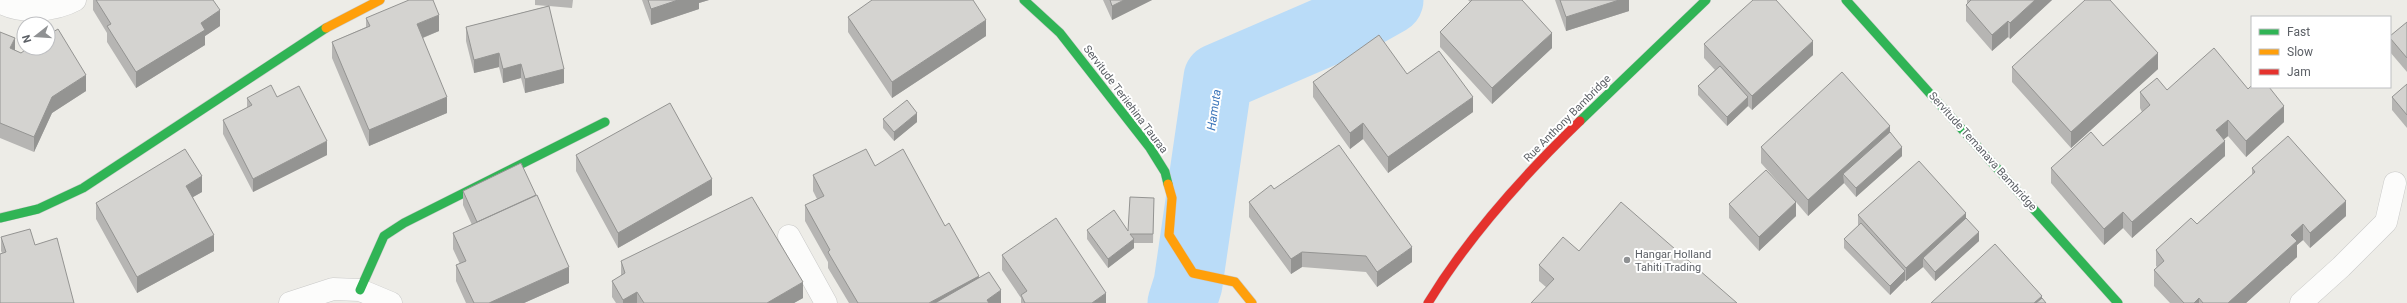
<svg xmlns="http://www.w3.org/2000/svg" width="2407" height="303" font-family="Roboto,sans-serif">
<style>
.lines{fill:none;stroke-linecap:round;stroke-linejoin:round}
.river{stroke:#badcf8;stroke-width:69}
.street-casing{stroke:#c9c9c8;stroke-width:23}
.fast-casing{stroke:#c9cac9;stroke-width:10}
.slow-casing{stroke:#c9cac9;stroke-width:10}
.jam-casing{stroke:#c9cac9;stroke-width:10}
.street{stroke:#fcfcfb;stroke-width:22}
.fast{stroke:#30b455;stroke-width:9}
.slow{stroke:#ff9f0a;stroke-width:9}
.jam{stroke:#e5322d;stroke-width:9}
.wall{fill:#b6b5b3}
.shaded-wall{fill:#949492}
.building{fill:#d4d3d0;stroke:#949492}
.poi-dot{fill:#8f9193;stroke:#fff;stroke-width:1.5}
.labels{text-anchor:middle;stroke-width:4;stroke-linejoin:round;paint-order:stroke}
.street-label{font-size:11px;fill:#5c6066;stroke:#fff}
.poi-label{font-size:11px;fill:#5c6066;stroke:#fff;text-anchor:start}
.water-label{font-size:12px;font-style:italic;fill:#3a74b9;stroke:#fff}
</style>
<rect width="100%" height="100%" fill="#edece7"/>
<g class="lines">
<path class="river" d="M1182 303 1188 284 1218 78 1357 18 1389 0"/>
<defs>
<path id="street" d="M0 2C20 14 55 11 75 0
M789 236 826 303
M290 303 333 289 360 290 391 303
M2301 303 2341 267 2386 222 2395 183"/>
<path id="fast" d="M1024 0 1060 33 1150 148 1165 172 1168 184
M1846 0 2118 303
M1580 121 1706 0
M0 218 38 209 83 188 326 28
M360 290 384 236 404 223 605 122"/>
<path id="slow" d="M326 28 380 0
M1168 184 1172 198 1169 235 1193 273 1235 282 1252 303"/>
<path id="jam" d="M1428 303C1467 239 1526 173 1580 121"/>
</defs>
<use href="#street" class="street-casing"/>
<use href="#fast" class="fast-casing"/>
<use href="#slow" class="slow-casing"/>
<use href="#jam" class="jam-casing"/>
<use href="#street" class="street"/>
<use href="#fast" class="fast"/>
<use href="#slow" class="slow"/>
<use href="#jam" class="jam"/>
</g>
<path class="wall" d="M93 0H213L220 26 205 36V45L136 88 107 42V33L93 10Z
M535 0H573L572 8 549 6 564 83 525 93 521 78 503 83 499 67 474 73 466 41V27L548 6 535 5Z
M642 0H709L699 3V9L651 25Z
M1103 0H1152L1112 20Z
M1468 0H1522L1552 48 1492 104 1440 47V32L1470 2Z
M1555 0H1629V11L1566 31Z
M1967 0H2052L2010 39 2008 37 1992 51 1966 21V5L1967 4Z
M848 17 986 36 892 98 848 32Z
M366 18 439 31 423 38 447 113 369 146 332 58V42L366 27Z
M2407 22V72L2390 52V36Z
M0 32 15 50 86 91 52 113 34 152 0 138Z
M1704 44 1813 55 1752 110 1748 106 1727 126 1698 95V86L1715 70 1704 58Z
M2012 67 2158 69 2071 148 2012 82Z
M1407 74 1473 112 1388 173 1363 139 1350 149 1313 97V82Z
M2407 84V128L2392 110V97Z
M2248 89 2284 122 2246 157 2228 136 2224 139 2225 156 2132 238 2123 228 2104 245 2051 183V168L2103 146 2142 112 2140 108V92L2167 90Z
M277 97 327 155 253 192 223 134V120L247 108V98Z
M883 119 917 122 894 141 883 128Z
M1890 132 1902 156 1856 197 1844 183 1808 216 1796 202V216L1759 251 1729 218V204L1795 201 1761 163V147Z
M576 155 712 195 618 248 576 171Z
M875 166 945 226 979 278 1001 303H849L828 268V262L805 221V205L817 199 813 191V175Z
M2252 168 2346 216 2310 248 2303 240 2297 245V257L2246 303H2170L2154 286V270L2157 267 2156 266V250L2197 224 2252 175Z
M1274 189 1412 262 1377 287 1366 272 1302 267 1291 274 1249 217V202Z
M463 191 569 283 524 303H466L456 281V265L460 264 453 249V233L472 225 463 205Z
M202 192 193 197 214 251 137 293 96 219V203Z
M1154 198 1153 243H1134V248L1108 268 1087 239V230L1128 231Z
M1858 215 1966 218 1979 241 1935 281 1923 267 1906 281 1905 280 1890 295 1844 248V239L1858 226Z
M1 237 35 245 2 253 1 251Z
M1579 251 1737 303 1546 287 1539 281V265Z
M1002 255 1106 303H1021V298L1002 270Z
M621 261 803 298 794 303H616L612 297V281L621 276Z"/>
<path class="shaded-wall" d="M678 0H709L699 3V9L651 25V9Z
M1124 0H1152L1112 20V6Z
M1619 0H1629V11L1566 31V17Z
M2035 0H2052L2010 39V23Z
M220 10V26L205 36V45L136 88V72L201 23Z
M439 15V31L417 40V24Z
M986 20V36L892 98V82Z
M2008 21V37L1992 51V35Z
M1552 33V48L1492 104V88Z
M15 38V54L10 48Z
M1813 41V55L1752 110V96Z
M499 53V67L474 73V60Z
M2158 53V69L2071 148V132Z
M521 64V78L503 83V69Z
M564 69V83L525 93V79Z
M86 75V91L52 113 34 152V137L52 97Z
M447 97V113L369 146V130Z
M1473 97V112L1388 173V157Z
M1748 97V106L1727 126V117Z
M2284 106V122L2246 157V141Z
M917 113V122L894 141V132Z
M2228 120V136L2216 146V130Z
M1363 123V139L1350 149V133Z
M1890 126V141L1843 174 1844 183 1808 216V200Z
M327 141V155L253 192V179Z
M2225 141V156L2132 238V222Z
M1902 147V156L1856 197V188Z
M202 176V192L186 201V186Z
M712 179V195L618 248V233Z
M2346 201V216L2310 248V233Z
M1796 202V216L1759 251V237Z
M2123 212V228L2104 245V229Z
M1966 213V227L1923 258V267L1906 281V268Z
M2303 224V240L2297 245V257L2246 303H2228L2291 235Z
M1979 232V241L1935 281V272Z
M214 235V251L137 293V277Z
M1134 239V248L1108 268V259Z
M1412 247V262L1377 287V272Z
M1302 252V267L1291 274V259Z
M569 267V283L524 303H489Z
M1905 271V280L1890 295V286Z
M979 276V292L958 303H929Z
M803 282V298L794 303H767Z
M1001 290V303H987V300Z
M637 292V303H623V300Z
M1106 293V303H1092Z
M2042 296V303H2034Z
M2199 298V303H2194Z"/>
<path class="building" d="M96 0H213L220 10 201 23 205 30 136 72 107 26 111 24Z
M409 0H433L439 15 417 24 447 97 369 130 332 42 370 26 366 18Z
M648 0H678L651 9Z
M872 0H973L986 20 892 82 848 17Z
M1110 0H1124L1112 6Z
M1472 0H1522L1552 33 1492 88 1440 32Z
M1560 0H1619L1566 17Z
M1753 0H1776L1813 41 1752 96 1704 44Z
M1971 0H2035L2010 23 2008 21 1992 35 1966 5Z
M2085 0H2110L2158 53 2071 132 2012 67Z
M549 6 564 69 525 79 521 64 503 69 499 53 474 60 466 27Z
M2407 22V58L2390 38V36Z
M58 29 86 75 52 97 34 137 0 123V32L15 38 10 48 21 53 28 48H48V35Z
M1379 35 1407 74 1439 51 1473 97 1388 157 1363 123 1350 133 1313 82Z
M2214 48 2248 89 2252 85V87H2269L2284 106 2246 141 2228 120 2216 130 2225 141 2132 222 2123 212 2104 229 2051 168 2091 132 2103 146 2150 105 2140 92 2157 78 2167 90Z
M1720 66 1748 97 1727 117 1698 86Z
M1842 72 1890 126 1808 200 1761 147Z
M2407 84V115L2392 97Z
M271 85 277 97 299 86 327 141 253 179 223 120 252 105 247 98Z
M907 100 917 113 894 132 883 119Z
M670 103 712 179 618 233 576 155Z
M1890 132 1902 147 1856 188 1843 174Z
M2288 136 2346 201 2310 233 2303 224 2291 235 2297 241 2228 303H2203L2199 298 2194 303H2184L2154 270 2164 261 2156 250 2191 218 2197 224 2255 172 2252 168Z
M1339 145 1412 247 1377 272 1366 256 1302 252 1291 259 1249 202 1271 185 1274 189Z
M185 149 202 176 186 186 214 235 137 277 96 203Z
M866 149 875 166 903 149 945 226 949 223 979 276 929 303H858L828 252 830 250 805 205 824 196 813 175Z
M1919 161 1966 213 1906 268 1858 215Z
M521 163 536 195 477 222 463 191Z
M1766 170 1796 202 1759 237 1729 204Z
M537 195 569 267 489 303H474L456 265 466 261 453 233Z
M752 197 803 282 767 303H644L637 292 623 300 612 281 625 273 621 261Z
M1130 197 1154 198 1153 234H1130L1134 239 1108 259 1087 230 1114 210 1128 231Z
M1621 202 1737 303H1531L1554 279 1539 265 1563 237 1579 251Z
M1056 218 1106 293 1092 303H1025L1021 295 1027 291 1002 255Z
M1966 218 1979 232 1935 272 1923 258Z
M1861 223 1905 271 1890 286 1844 239Z
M30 229 35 245 57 238 74 303H0V254L6 252 1 237Z
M1995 244 2042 296 2034 303H1931Z
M989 272 1001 290 987 300 989 303H935Z
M2042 298 2046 303H2036Z"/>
<circle class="poi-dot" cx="1627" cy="260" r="4"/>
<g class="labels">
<g class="street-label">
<text transform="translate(1126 99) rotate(53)" y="4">Servitude Teriiehina Tauraa</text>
<text transform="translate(1567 118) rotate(-45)" y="4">Rue Anthony Bambridge</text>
<text transform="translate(1983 151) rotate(48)" y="4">Servitude Temanava Bambridge</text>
</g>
<g class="poi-label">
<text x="1635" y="258">Hangar Holland<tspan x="1635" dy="13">Tahiti Trading</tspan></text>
</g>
<g class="water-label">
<text transform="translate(1214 110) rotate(-82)" y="4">Hamuta</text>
</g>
</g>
<rect x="2251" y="16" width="140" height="72" fill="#ffffff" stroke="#bebfc2"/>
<rect x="2259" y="29" width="20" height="6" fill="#30b455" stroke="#bebfc2"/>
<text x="2287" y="36" font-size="12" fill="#5c6066">Fast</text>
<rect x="2259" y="49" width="20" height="6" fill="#ff9f0a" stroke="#bebfc2"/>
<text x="2287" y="56" font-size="12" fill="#5c6066">Slow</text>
<rect x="2259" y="69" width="20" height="6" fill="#e5322d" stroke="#bebfc2"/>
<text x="2287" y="76" font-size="12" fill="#5c6066">Jam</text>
<g transform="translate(36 36) rotate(253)"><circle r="19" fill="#ffffff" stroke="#bebfc2"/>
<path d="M0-3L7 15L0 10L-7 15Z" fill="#8f9193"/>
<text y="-6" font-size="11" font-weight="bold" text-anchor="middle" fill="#5c6066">N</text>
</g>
</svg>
